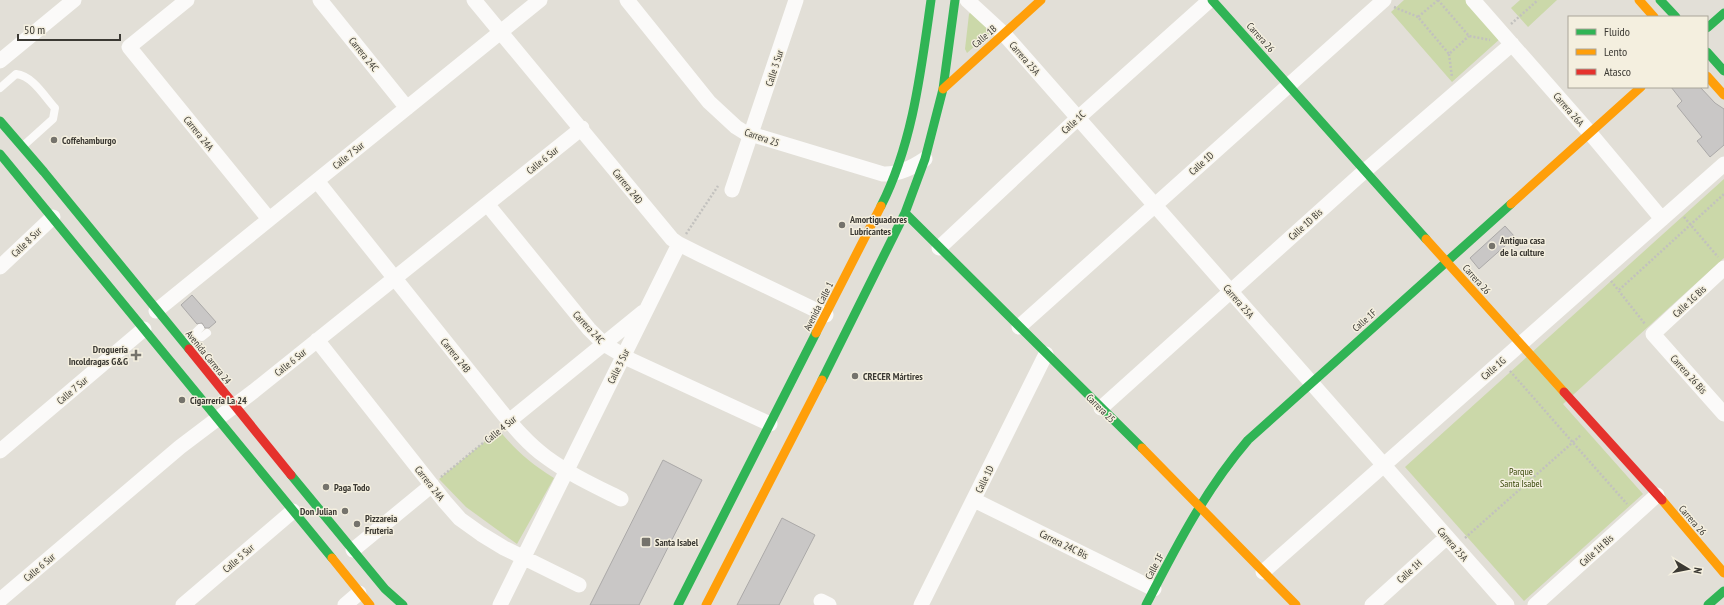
<svg xmlns="http://www.w3.org/2000/svg" width="1724" height="605" font-family="'PT Sans Narrow',sans-serif">
<style>
.green{fill:#cbd8a9}
.building{fill:#c9c7c6;stroke:#aba9a8}
.lines{fill:none;stroke-linecap:round;stroke-linejoin:round}
.path{stroke:#c2c1be;stroke-width:2.5;stroke-dasharray:2 2;stroke-linecap:butt}
.lane{stroke:#fbfaf9;stroke-width:8}
.street{stroke:#fbfaf9;stroke-width:15}
.fast{stroke:#30b455;stroke-width:9}
.slow{stroke:#ff9f0a;stroke-width:9}
.jam{stroke:#e5322d;stroke-width:9}
.poi-dot{fill:#75736c;stroke:#f4efdf;stroke-width:1.5}
.labels{text-anchor:middle;stroke-width:3;stroke-linejoin:round;paint-order:stroke}
.street-label{font-size:10px;fill:#3b3933;stroke:#f4efdf}
.poi-label{font-size:10px;font-weight:bold;fill:#3b3933;stroke:#f4efdf;text-anchor:start}
.park-label{font-size:10px;fill:#364506;stroke:#f4efdf}
</style>
<rect width="100%" height="100%" fill="#e2dfd7"/>
<path class="green" d="M1404 0H1468L1501 38 1452 82 1391 12Z
M1520 0H1557L1528 27 1511 8Z
M971 12 989 29 991 32 967 53 965 49 969 14Z
M1724 179V258L1563 404 1643 494 1524 601 1405 467Z
M499 430C517 452 530 463 554 478L517 544 466 507 439 479Z"/>
<path class="building" d="M1671 87H1700L1715 103 1724 109V145L1710 157 1697 141 1702 137 1677 106 1682 101Z
M1505 226 1515 237 1479 269 1470 258Z
M192 295 216 322 209 328H205L202 323 197 324 181 305Z
M663 460 702 480 639 605H590Z
M782 518 815 535 779 605H737Z"/>
<g class="lines">
<path class="path" d="M1438 0 1418 17 1449 54 1469 36
M1438 0 1469 36 1490 40
M1394 7 1418 17
M1511 24 1538 0
M1449 54 1452 77
M1684 217 1718 257
M686 234 718 186
M1611 281 1645 324
M1619 290 1724 194
M1510 371 1627 504
M441 477 499 430
M1465 538 1581 435"/>
<path class="lane" d="M0 88 16 74C33 76 44 96 55 108L53 119 23 146
M195 334 202 337 207 333
M185 343 200 328"/>
<path class="street" d="M187 0 129 47 269 219
M320 0 407 108
M474 0 672 239 679 244 701 255 826 315
M627 0 709 102 736 127 744 132 883 174C899 175 913 167 925 159
M967 0 1004 34 1507 605
M1473 0 1590 133 1662 219
M0 61 74 0
M317 181 500 410C514 427 528 444 546 457 569 474 595 486 621 499
M732 190 796 0
M487 204 589 329 604 344 631 360 770 424
M939 248 1078 118 1210 0
M0 267 53 217
M1724 268 1653 334 1724 414
M156 311 540 0
M1019 327 1384 0
M317 340 445 502 460 519 481 534 504 548 579 585
M1101 408 1359 176 1512 44
M509 421 643 312
M0 451 144 329
M974 500 1154 589
M353 550 432 485
M1263 572 1724 164
M0 600 180 447 254 391 582 128
M821 601 829 605
M183 605 293 511
M345 605 359 593
M500 605 679 244
M921 605 1046 354
M1372 605 1447 537
M1535 605 1657 495"/>
<path class="fast" d="M1212 0 1426 239
M1660 0 1676 17
M1707 28 1724 13
M1707 52 1724 71
M0 121 44 172 189 349
M0 154 332 558
M881 206C913 143 921 70 931 0
M905 213 1142 448
M822 380 905 213 925 159 943 89 955 0
M291 475 385 589 403 605
M678 605 816 333
M1146 605C1176 547 1205 490 1248 440L1511 204
M1708 605 1724 591"/>
<path class="slow" d="M1639 0 1654 17
M1707 76 1724 95
M943 89 1041 0
M1511 204 1641 87
M1426 239 1564 392
M816 333 881 206
M1142 448 1296 605
M1662 500 1724 573
M332 558 370 605
M706 605 822 380"/>
<path class="jam" d="M189 349 291 475
M1564 392 1662 500"/>
</g>
<g class="poi-dot">
<circle cx="54" cy="140" r="4"/>
<circle cx="842" cy="225" r="4"/>
<circle cx="1492" cy="246" r="4"/>
<path d="M134 349h4v4h4v4h-4v4h-4v-4h-4v-4h4z"/>
<circle cx="855" cy="376" r="4"/>
<circle cx="182" cy="400" r="4"/>
<circle cx="326" cy="487" r="4"/>
<circle cx="345" cy="511" r="4"/>
<circle cx="357" cy="524" r="4"/>
<rect x="641" y="537" width="10" height="10" rx="2"/>
</g>
<g class="labels">
<g class="street-label">
<text transform="translate(984 36) rotate(-41)" y="4">Calle 1B</text>
<text transform="translate(1261 37) rotate(48)" y="4">Carrera 26</text>
<text transform="translate(364 54) rotate(51)" y="4">Carrera 24C</text>
<text transform="translate(1025 58) rotate(49)" y="4">Carrera 25A</text>
<text transform="translate(774 68) rotate(-72)" y="4">Calle 3 Sur</text>
<text transform="translate(1569 109) rotate(49)" y="4">Carrera 26A</text>
<text transform="translate(1073 122) rotate(-43)" y="4">Calle 1C</text>
<text transform="translate(199 133) rotate(51)" y="4">Carrera 24A</text>
<text transform="translate(762 137) rotate(19)" y="4">Carrera 25</text>
<text transform="translate(348 155) rotate(-39)" y="4">Calle 7 Sur</text>
<text transform="translate(542 160) rotate(-39)" y="4">Calle 6 Sur</text>
<text transform="translate(1201 163) rotate(-42)" y="4">Calle 1D</text>
<text transform="translate(628 186) rotate(51)" y="4">Carrera 24D</text>
<text transform="translate(1305 224) rotate(-42)" y="4">Calle 1D Bis</text>
<text transform="translate(26 242) rotate(-44)" y="4">Calle 8 Sur</text>
<text transform="translate(1477 279) rotate(48)" y="4">Carrera 26</text>
<text transform="translate(1239 301) rotate(49)" y="4">Carrera 25A</text>
<text transform="translate(1689 301) rotate(-43)" y="4">Calle 1G Bis</text>
<text transform="translate(818 306) rotate(-63)" y="4">Avenida Calle 1</text>
<text transform="translate(1364 320) rotate(-42)" y="4">Calle 1F</text>
<text transform="translate(589 327) rotate(47)" y="4">Carrera 24C</text>
<text transform="translate(456 355) rotate(51)" y="4">Carrera 24B</text>
<text transform="translate(209 357) rotate(51)" y="4">Avenida Carrera 24</text>
<text transform="translate(290 362) rotate(-39)" y="4">Calle 6 Sur</text>
<text transform="translate(618 366) rotate(-64)" y="4">Calle 3 Sur</text>
<text transform="translate(1493 368) rotate(-41)" y="4">Calle 1G</text>
<text transform="translate(1689 374) rotate(48)" y="4">Carrera 26 Bis</text>
<text transform="translate(72 390) rotate(-40)" y="4">Calle 7 Sur</text>
<text transform="translate(1101 408) rotate(45)" y="4">Carrera 25</text>
<text transform="translate(500 429) rotate(-39)" y="4">Calle 4 Sur</text>
<text transform="translate(984 479) rotate(-64)" y="4">Calle 1D</text>
<text transform="translate(430 483) rotate(52)" y="4">Carrera 24A</text>
<text transform="translate(1693 520) rotate(49)" y="4">Carrera 26</text>
<text transform="translate(1064 544) rotate(26)" y="4">Carrera 24C Bis</text>
<text transform="translate(1453 544) rotate(49)" y="4">Carrera 25A</text>
<text transform="translate(1596 550) rotate(-42)" y="4">Calle 1H Bis</text>
<text transform="translate(238 558) rotate(-41)" y="4">Calle 5 Sur</text>
<text transform="translate(1154 566) rotate(-62)" y="4">Calle 1F</text>
<text transform="translate(39 567) rotate(-40)" y="4">Calle 6 Sur</text>
<text transform="translate(1409 571) rotate(-42)" y="4">Calle 1H</text>
</g>
<g class="poi-label">
<text x="62" y="144">Coffehamburgo</text>
<text x="850" y="223">Amortiguadores<tspan x="850" dy="12">Lubricantes</tspan></text>
<text x="1500" y="244">Antigua casa<tspan x="1500" dy="12">de la culture</tspan></text>
<text x="128" y="353" text-anchor="end">Droguería<tspan x="128" dy="12">Incoldragas G&amp;G</tspan></text>
<text x="863" y="380">CRECER Mártires</text>
<text x="190" y="404">Cigarrería La 24</text>
<text x="334" y="491">Paga Todo</text>
<text x="337" y="515" text-anchor="end">Don Julian</text>
<text x="365" y="522">Pizzareia<tspan x="365" dy="12">Fruteria</tspan></text>
<text x="655" y="546">Santa Isabel</text>
</g>
<g class="park-label">
<text x="1521" y="475">Parque<tspan x="1521" dy="12">Santa Isabel</tspan></text>
</g>
</g>
<rect x="1568" y="16" width="140" height="72" fill="#f4efdf" stroke="#aaa69a"/>
<rect x="1576" y="29" width="20" height="6" fill="#30b455" stroke="#aaa69a"/>
<text x="1604" y="36" font-size="12" fill="#3b3933">Fluido</text>
<rect x="1576" y="49" width="20" height="6" fill="#ff9f0a" stroke="#aaa69a"/>
<text x="1604" y="56" font-size="12" fill="#3b3933">Lento</text>
<rect x="1576" y="69" width="20" height="6" fill="#e5322d" stroke="#aaa69a"/>
<text x="1604" y="76" font-size="12" fill="#3b3933">Atasco</text>
<g transform="translate(1688 569) rotate(100)" stroke="#f4efdf" stroke-width="3" paint-order="stroke">
<path d="M0-3L7 15L0 10L-7 15Z" fill="#3b3933"/>
<text y="-6" font-size="11" font-weight="bold" text-anchor="middle" fill="#3b3933">N</text>
</g>
<path d="M18 34v6h102v-6" fill="none" stroke="#3b3933" stroke-width="2"/>
<text x="24" y="34" font-size="12" fill="#3b3933" stroke="#f4efdf" stroke-width="3" paint-order="stroke">50 m</text>
</svg>
